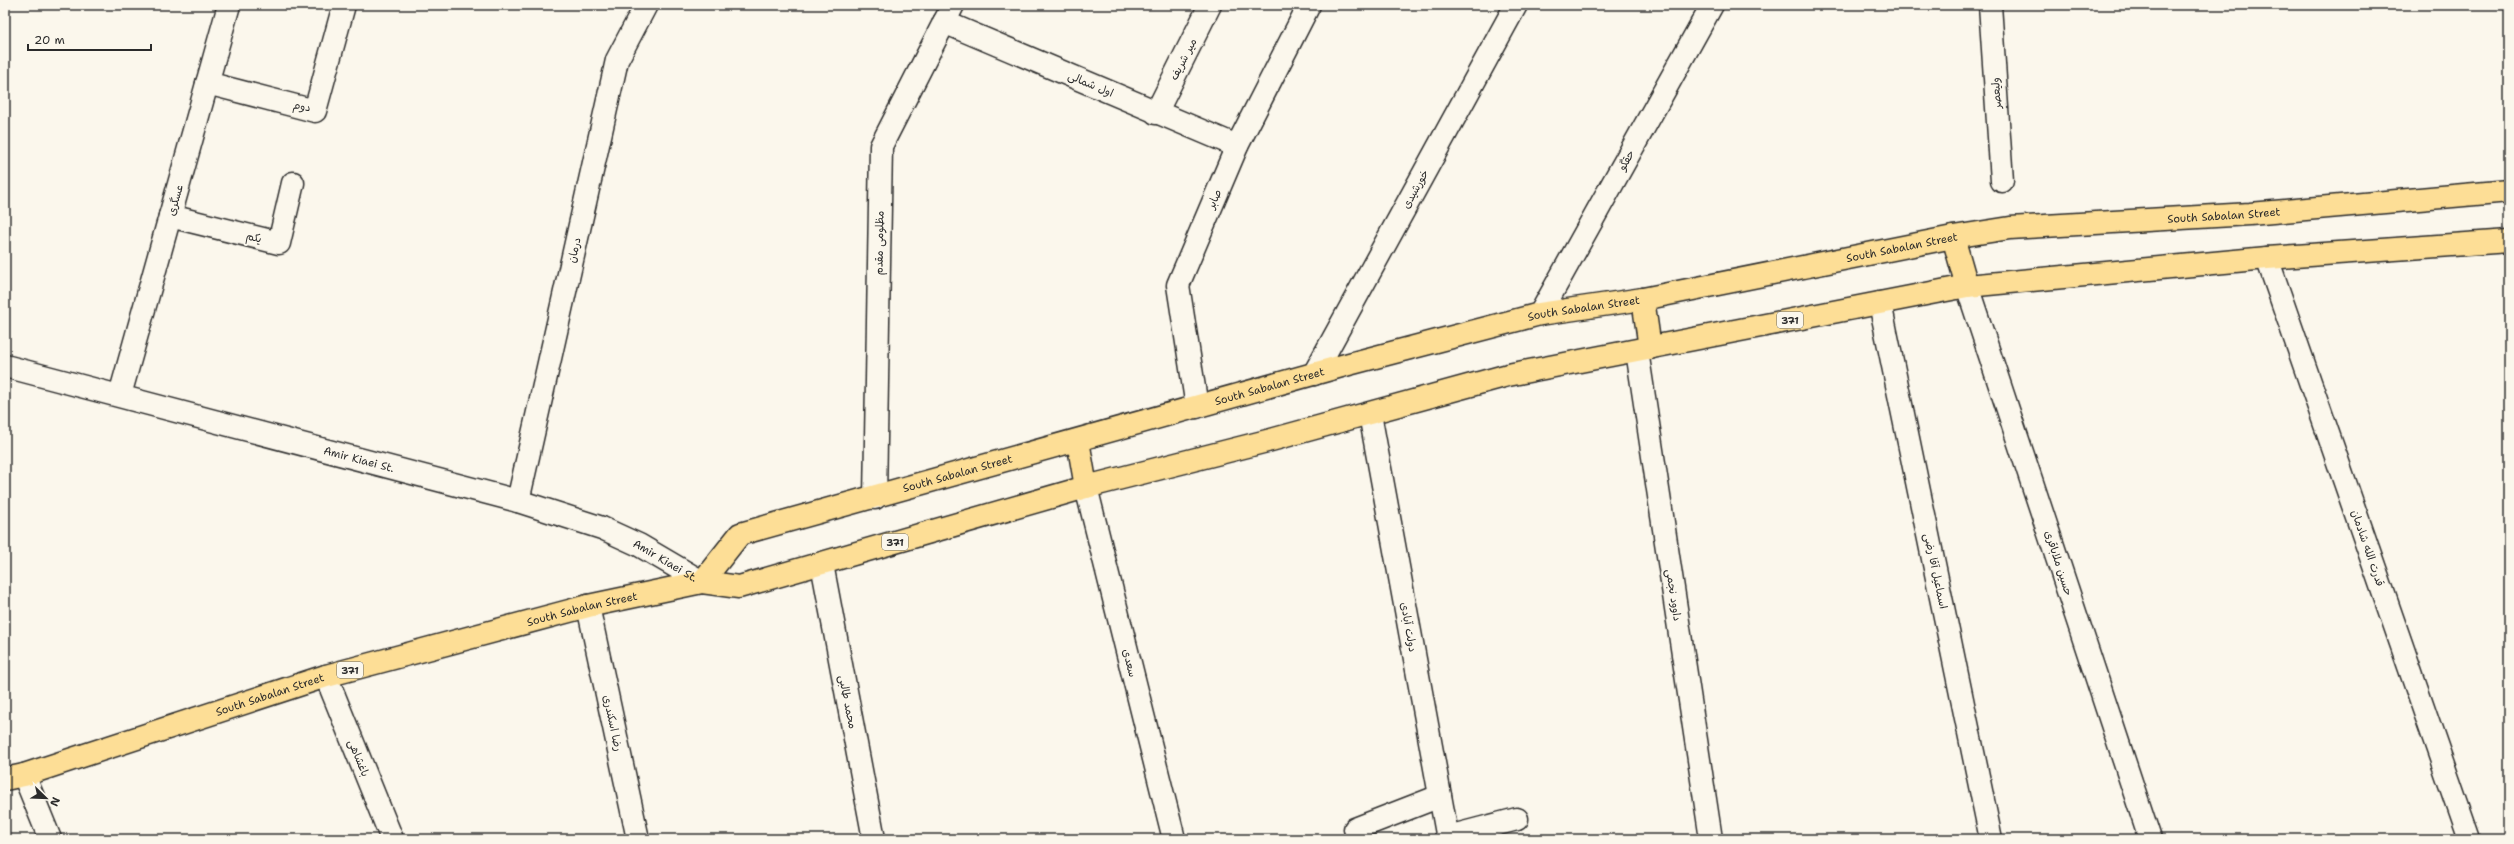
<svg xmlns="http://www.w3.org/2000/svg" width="2514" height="844" font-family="'Shantell Sans','Playpen Sans Arabic',sans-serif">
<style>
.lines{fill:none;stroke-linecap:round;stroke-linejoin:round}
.minor-casing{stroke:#2b2b2b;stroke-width:25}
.primary-casing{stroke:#2b2b2b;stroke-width:25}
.minor{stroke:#fbf7ec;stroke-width:22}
.primary{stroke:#fdde96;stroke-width:22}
.labels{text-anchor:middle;stroke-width:4;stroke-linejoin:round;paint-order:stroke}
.shield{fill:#fbf7ec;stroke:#696865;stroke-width:1}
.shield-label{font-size:10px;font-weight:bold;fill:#2b2b2b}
.street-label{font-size:11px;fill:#2b2b2b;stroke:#fbf7ec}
</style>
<rect width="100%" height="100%" fill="#fbf7ec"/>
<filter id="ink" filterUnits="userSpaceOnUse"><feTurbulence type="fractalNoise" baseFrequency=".025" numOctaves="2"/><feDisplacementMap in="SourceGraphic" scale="8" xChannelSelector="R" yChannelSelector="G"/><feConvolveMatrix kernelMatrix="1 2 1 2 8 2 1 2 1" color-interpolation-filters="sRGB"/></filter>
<g filter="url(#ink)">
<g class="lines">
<defs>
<g id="minor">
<path d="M1990 5 2002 181"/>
<path d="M944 22 1237 146"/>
<path d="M207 83 315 111 344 5"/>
<path d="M1156 113 1210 5"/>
<path d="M170 216 279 243 293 183"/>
<path d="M2267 258 2469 839"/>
<path d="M1967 286 2150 839"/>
<path d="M1880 303 1991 839"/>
<path d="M1540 314 1712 5"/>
<path d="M1637 351 1711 839"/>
<path id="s1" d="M5 366 518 501 602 528 639 545 702 582"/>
<path d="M1314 374 1516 5"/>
<path d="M120 395 229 5"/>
<path d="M1197 407 1178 285 1237 146 1309 5"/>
<path d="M1370 414 1448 839"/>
<path d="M1086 487 1174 839"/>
<path d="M875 498 881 146 953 5"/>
<path d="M518 501 617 60 646 5"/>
<path d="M822 564 874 839"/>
<path d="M588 606 638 839"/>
<path d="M326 676 392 839"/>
<path d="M24 775 50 839"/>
<path d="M1355 829 1440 796"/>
<path d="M1448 837 1517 819"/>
</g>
<g id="primary">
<path d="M1953 237 1967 286"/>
<path d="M1643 299 1650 348"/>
<path d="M1078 441 1086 487"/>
<path id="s2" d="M702 582 740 534 1349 364 1540 314 1643 299 1953 237 2010 228 2250 214 2509 191"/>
<path id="s3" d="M5 779 24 775 326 676 588 606 702 582 739 587 1086 487 1271 440 1508 375 1967 286 2267 258 2509 241"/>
</g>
</defs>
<use href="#minor" class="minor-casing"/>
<use href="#primary" class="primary-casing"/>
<use href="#minor" class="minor"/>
<use href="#primary" class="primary"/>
</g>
</g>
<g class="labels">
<g class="shield">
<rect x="1777" y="312" width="26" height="16" rx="3"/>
<rect x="882" y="534" width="26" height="16" rx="3"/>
<rect x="337" y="662" width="26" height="16" rx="3"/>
</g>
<g class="shield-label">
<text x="1790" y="324">371</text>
<text x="895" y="546">371</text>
<text x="350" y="674">371</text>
</g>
<g class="street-label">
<text transform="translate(1183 59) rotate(-63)" y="4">میر شریف</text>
<text transform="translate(1091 84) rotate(23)" y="4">اول شمالی</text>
<text transform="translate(1996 93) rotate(-94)" y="4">ولیعصر</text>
<text transform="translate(302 106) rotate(11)" y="4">دوم</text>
<text transform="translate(1626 160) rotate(-61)" y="4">حقگو</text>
<text transform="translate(1415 189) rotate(-61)" y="4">خورشیدی</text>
<text transform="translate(1214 199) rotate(-67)" y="4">صابر</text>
<text transform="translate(175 200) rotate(-74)" y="4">عسگری</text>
<text dy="4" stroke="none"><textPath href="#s2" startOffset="1583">South Sabalan Street</textPath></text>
<text transform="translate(254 237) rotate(14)" y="4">یکم</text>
<text transform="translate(879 243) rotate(-89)" y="4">مظلومی مقدم</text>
<text dy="4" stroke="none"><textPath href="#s2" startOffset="1259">South Sabalan Street</textPath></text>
<text transform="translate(574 250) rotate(-77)" y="4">درمان</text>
<text dy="4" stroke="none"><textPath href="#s2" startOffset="935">South Sabalan Street</textPath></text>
<text dy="4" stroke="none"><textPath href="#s2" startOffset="611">South Sabalan Street</textPath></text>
<text dy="4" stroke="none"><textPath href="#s1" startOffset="366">Amir Kiaei St.</textPath></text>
<text dy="4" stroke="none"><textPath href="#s2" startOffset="287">South Sabalan Street</textPath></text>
<text transform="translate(2368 548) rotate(71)" y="4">قدرت الله شادمان</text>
<text dy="4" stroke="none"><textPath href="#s1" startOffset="690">Amir Kiaei St.</textPath></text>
<text transform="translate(2059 563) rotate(72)" y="4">حسین ملاباقری</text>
<text transform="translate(1936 571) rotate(78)" y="4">اسماعیل آقا رضی</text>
<text transform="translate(1674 595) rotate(81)" y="4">داوود نجمی</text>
<text dy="4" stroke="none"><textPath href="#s3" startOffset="602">South Sabalan Street</textPath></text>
<text transform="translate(1409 627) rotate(80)" y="4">دولت آبادی</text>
<text transform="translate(1130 663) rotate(76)" y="4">سعدی</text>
<text dy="4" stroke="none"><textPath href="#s3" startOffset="278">South Sabalan Street</textPath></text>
<text transform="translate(848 702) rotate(79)" y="4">محمد طالبی</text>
<text transform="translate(613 723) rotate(78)" y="4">رضا اسکندری</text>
<text transform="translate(359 758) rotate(68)" y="4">باغشاهی</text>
</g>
</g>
<rect width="2514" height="844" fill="none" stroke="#fbf7ec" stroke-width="20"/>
<rect x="10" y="10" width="2494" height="824" fill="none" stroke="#2b2b2b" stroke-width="1.5" filter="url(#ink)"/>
<g transform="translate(46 798) rotate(113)" stroke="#fbf7ec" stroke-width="3" paint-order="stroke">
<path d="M0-3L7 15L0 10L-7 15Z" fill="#2b2b2b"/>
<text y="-6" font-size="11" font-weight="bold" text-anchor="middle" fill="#2b2b2b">N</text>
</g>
<path d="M28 44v6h123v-6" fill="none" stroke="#2b2b2b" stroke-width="2"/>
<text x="34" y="44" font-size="12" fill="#2b2b2b" stroke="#fbf7ec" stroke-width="3" paint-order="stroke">20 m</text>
</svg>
